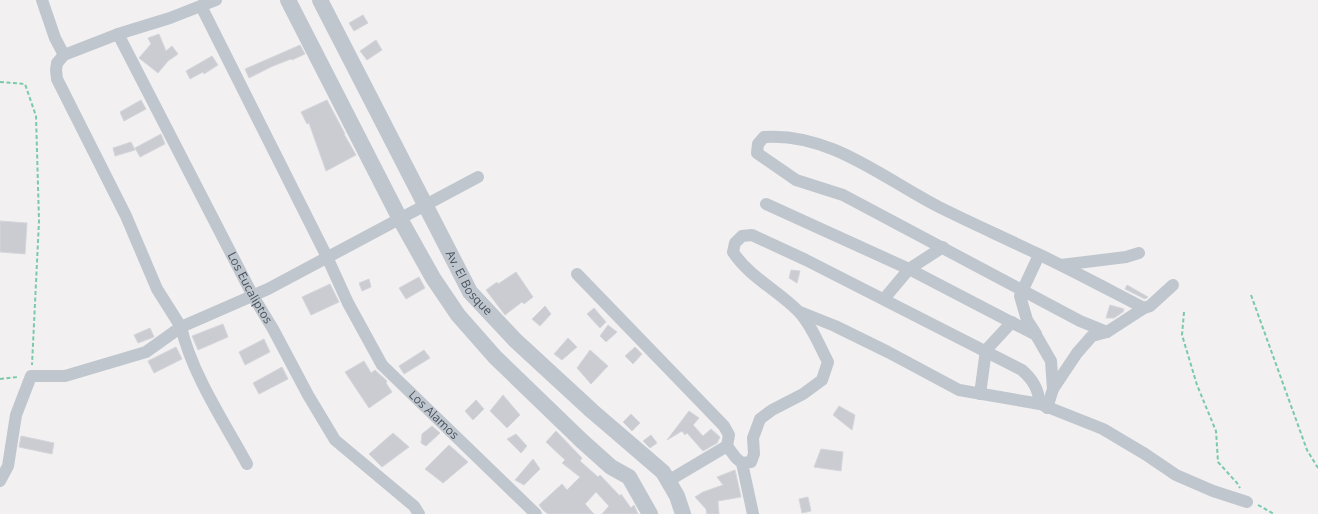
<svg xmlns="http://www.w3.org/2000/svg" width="1318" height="514" font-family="'Open Sans',sans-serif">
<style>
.building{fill:#caccd2;stroke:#d4d6db}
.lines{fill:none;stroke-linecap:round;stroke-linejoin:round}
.path{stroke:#7acaaa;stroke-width:2;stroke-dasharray:4 2.5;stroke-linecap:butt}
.minor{stroke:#bfc6ce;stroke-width:12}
.tertiary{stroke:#bfc6ce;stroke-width:16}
.labels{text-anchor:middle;stroke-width:5;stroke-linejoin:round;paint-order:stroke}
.street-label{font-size:12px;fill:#49515d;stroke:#fff}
</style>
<rect width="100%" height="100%" fill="#f2f0f0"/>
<path class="building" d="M363 15 368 23 354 31 349 23Z
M159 34 166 51 172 46 178 54 168 61 158 73 139 58 151 44 148 38Z
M376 40 382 50 367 60 360 51Z
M300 45 305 54 292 60 291 59 273 66 249 78 245 69Z
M212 56 218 65 204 74 203 72 190 79 186 71Z
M141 100 146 109 124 121 120 112Z
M327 100 345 134H344L356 155 326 171 309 123 307 124 301 112Z
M161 134 165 144 140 157 135 148Z
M131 142 135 150 115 156 113 148Z
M0 221 27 223 25 254 0 252Z
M791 270 800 271 797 283 789 278Z
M516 272 533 297 524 304 522 302 505 315 486 290 497 282 498 284Z
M419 277 425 288 406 299 399 288Z
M369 279 371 287 362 291 359 283Z
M330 284 339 302 311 315 302 297Z
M1127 285 1148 297 1145 299 1125 289Z
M1110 305 1124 309 1123 312 1114 318H1106Z
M545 306 551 314 540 326 532 319Z
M594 308 606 322 600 328 587 314Z
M223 324 228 337 198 350 192 336Z
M608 325 617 332 606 342 600 336Z
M150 328 154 337 138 343 134 335Z
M568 338 577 347 562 360 554 354Z
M264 339 270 352 245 365 239 352Z
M176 347 182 359 154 373 148 361Z
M635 347 642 354 633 364 625 356Z
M424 350 430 358 404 374 399 366Z
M590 350 608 366 591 384 577 368Z
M364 361 371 373 375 370 387 381 386 383 392 392 369 408 345 372Z
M282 367 288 379 259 394 253 383Z
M503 395 520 415 507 428 490 411Z
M476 400 484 409 473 420 465 411Z
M839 406 855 415 852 430 833 415Z
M689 411 699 418 693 425 703 436 711 429 720 437 717 443 703 451 687 433 685 435 682 431 667 440Z
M631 414 640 423 632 431 623 422Z
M432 426 440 433 426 446 421 443 422 434Z
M556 431 582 458 580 461 598 477 600 475 620 496 621 494 631 508 634 505 638 514H602L609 506 596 492 585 504 594 514H548L543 510 539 505 562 484 567 490 580 477 562 463 565 460 546 442Z
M393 433 409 447 382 467 369 454Z
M516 434 527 446 521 453 507 439Z
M651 435 657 443 650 448 643 441Z
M21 436 54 443 52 454 19 447Z
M449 445 468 462 443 483 425 469Z
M821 449 843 452 841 471 814 467Z
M533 459 540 469 524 485 515 480Z
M735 470 741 497 718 501 719 514H707L706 509 695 497 703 492 723 485 717 477Z
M808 497 811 511 802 513 799 499Z"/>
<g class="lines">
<path class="path" d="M0 82 25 84 36 116 39 221 32 365
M1251 295 1307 450 1318 468
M1184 312 1182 335 1197 385 1216 431 1218 462 1237 483 1240 488
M0 379 18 377
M1258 505 1274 514"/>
<g class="minor">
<path d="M42 0 55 38 64 55"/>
<path id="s1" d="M201 6 327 257 348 303 382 365 536 514"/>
<path id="s2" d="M118 34 253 296 273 329 308 395 335 440 414 506 419 514"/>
<path d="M766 204 909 269 1036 335 1051 361 1053 389"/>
<path d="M1061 265 1126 257 1139 253"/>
<path d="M577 274 724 426 729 435 727 446"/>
<path d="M884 299 909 269 943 247"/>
<path d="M800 312 835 326 888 352 959 390 1040 404 1103 429 1145 454 1176 475 1213 491 1247 502"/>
<path d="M1107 332 1144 308 1150 306 1173 285"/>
<path d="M1036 334 1027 320 1020 296 1039 255"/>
<path d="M980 394 986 350 1012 322"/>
<path d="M1047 408 1053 389 1077 353 1092 336 1107 332 1080 321 843 195 796 180 757 153 758 144 764 137C830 132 884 179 939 207 971 223 1005 238 1038 254 1074 271 1109 290 1144 308"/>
<path d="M742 463 753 514"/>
<path d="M247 464C224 422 192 374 181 327L268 289 478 177"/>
<path d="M0 481 8 466 16 415 31 376H65L146 352 181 327 157 289 126 216 57 79 56 70 57 63 64 55 118 34 170 18 216 0"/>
<path d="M668 481 727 446 736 458 742 463 751 462 754 454 753 438 760 419 772 410 803 394 822 380 828 362C819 345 812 326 799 312 778 290 750 278 733 252L735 243 742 236 752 235 806 260 1022 370C1034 381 1038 389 1040 404"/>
</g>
<g class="tertiary">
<path d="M288 0 400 219 433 278 458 315 495 357 582 441 611 467 629 477 650 514"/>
<path id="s3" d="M320 0 470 292 515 340 592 411 663 472 677 496 683 514"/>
</g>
</g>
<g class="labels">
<g class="street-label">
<text dy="4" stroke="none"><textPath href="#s3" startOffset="320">Av. El Bosque</textPath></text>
<text dy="4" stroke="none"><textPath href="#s2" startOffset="286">Los Eucaliptos</textPath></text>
<text dy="4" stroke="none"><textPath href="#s1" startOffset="474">Los Alamos</textPath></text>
</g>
</g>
</svg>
